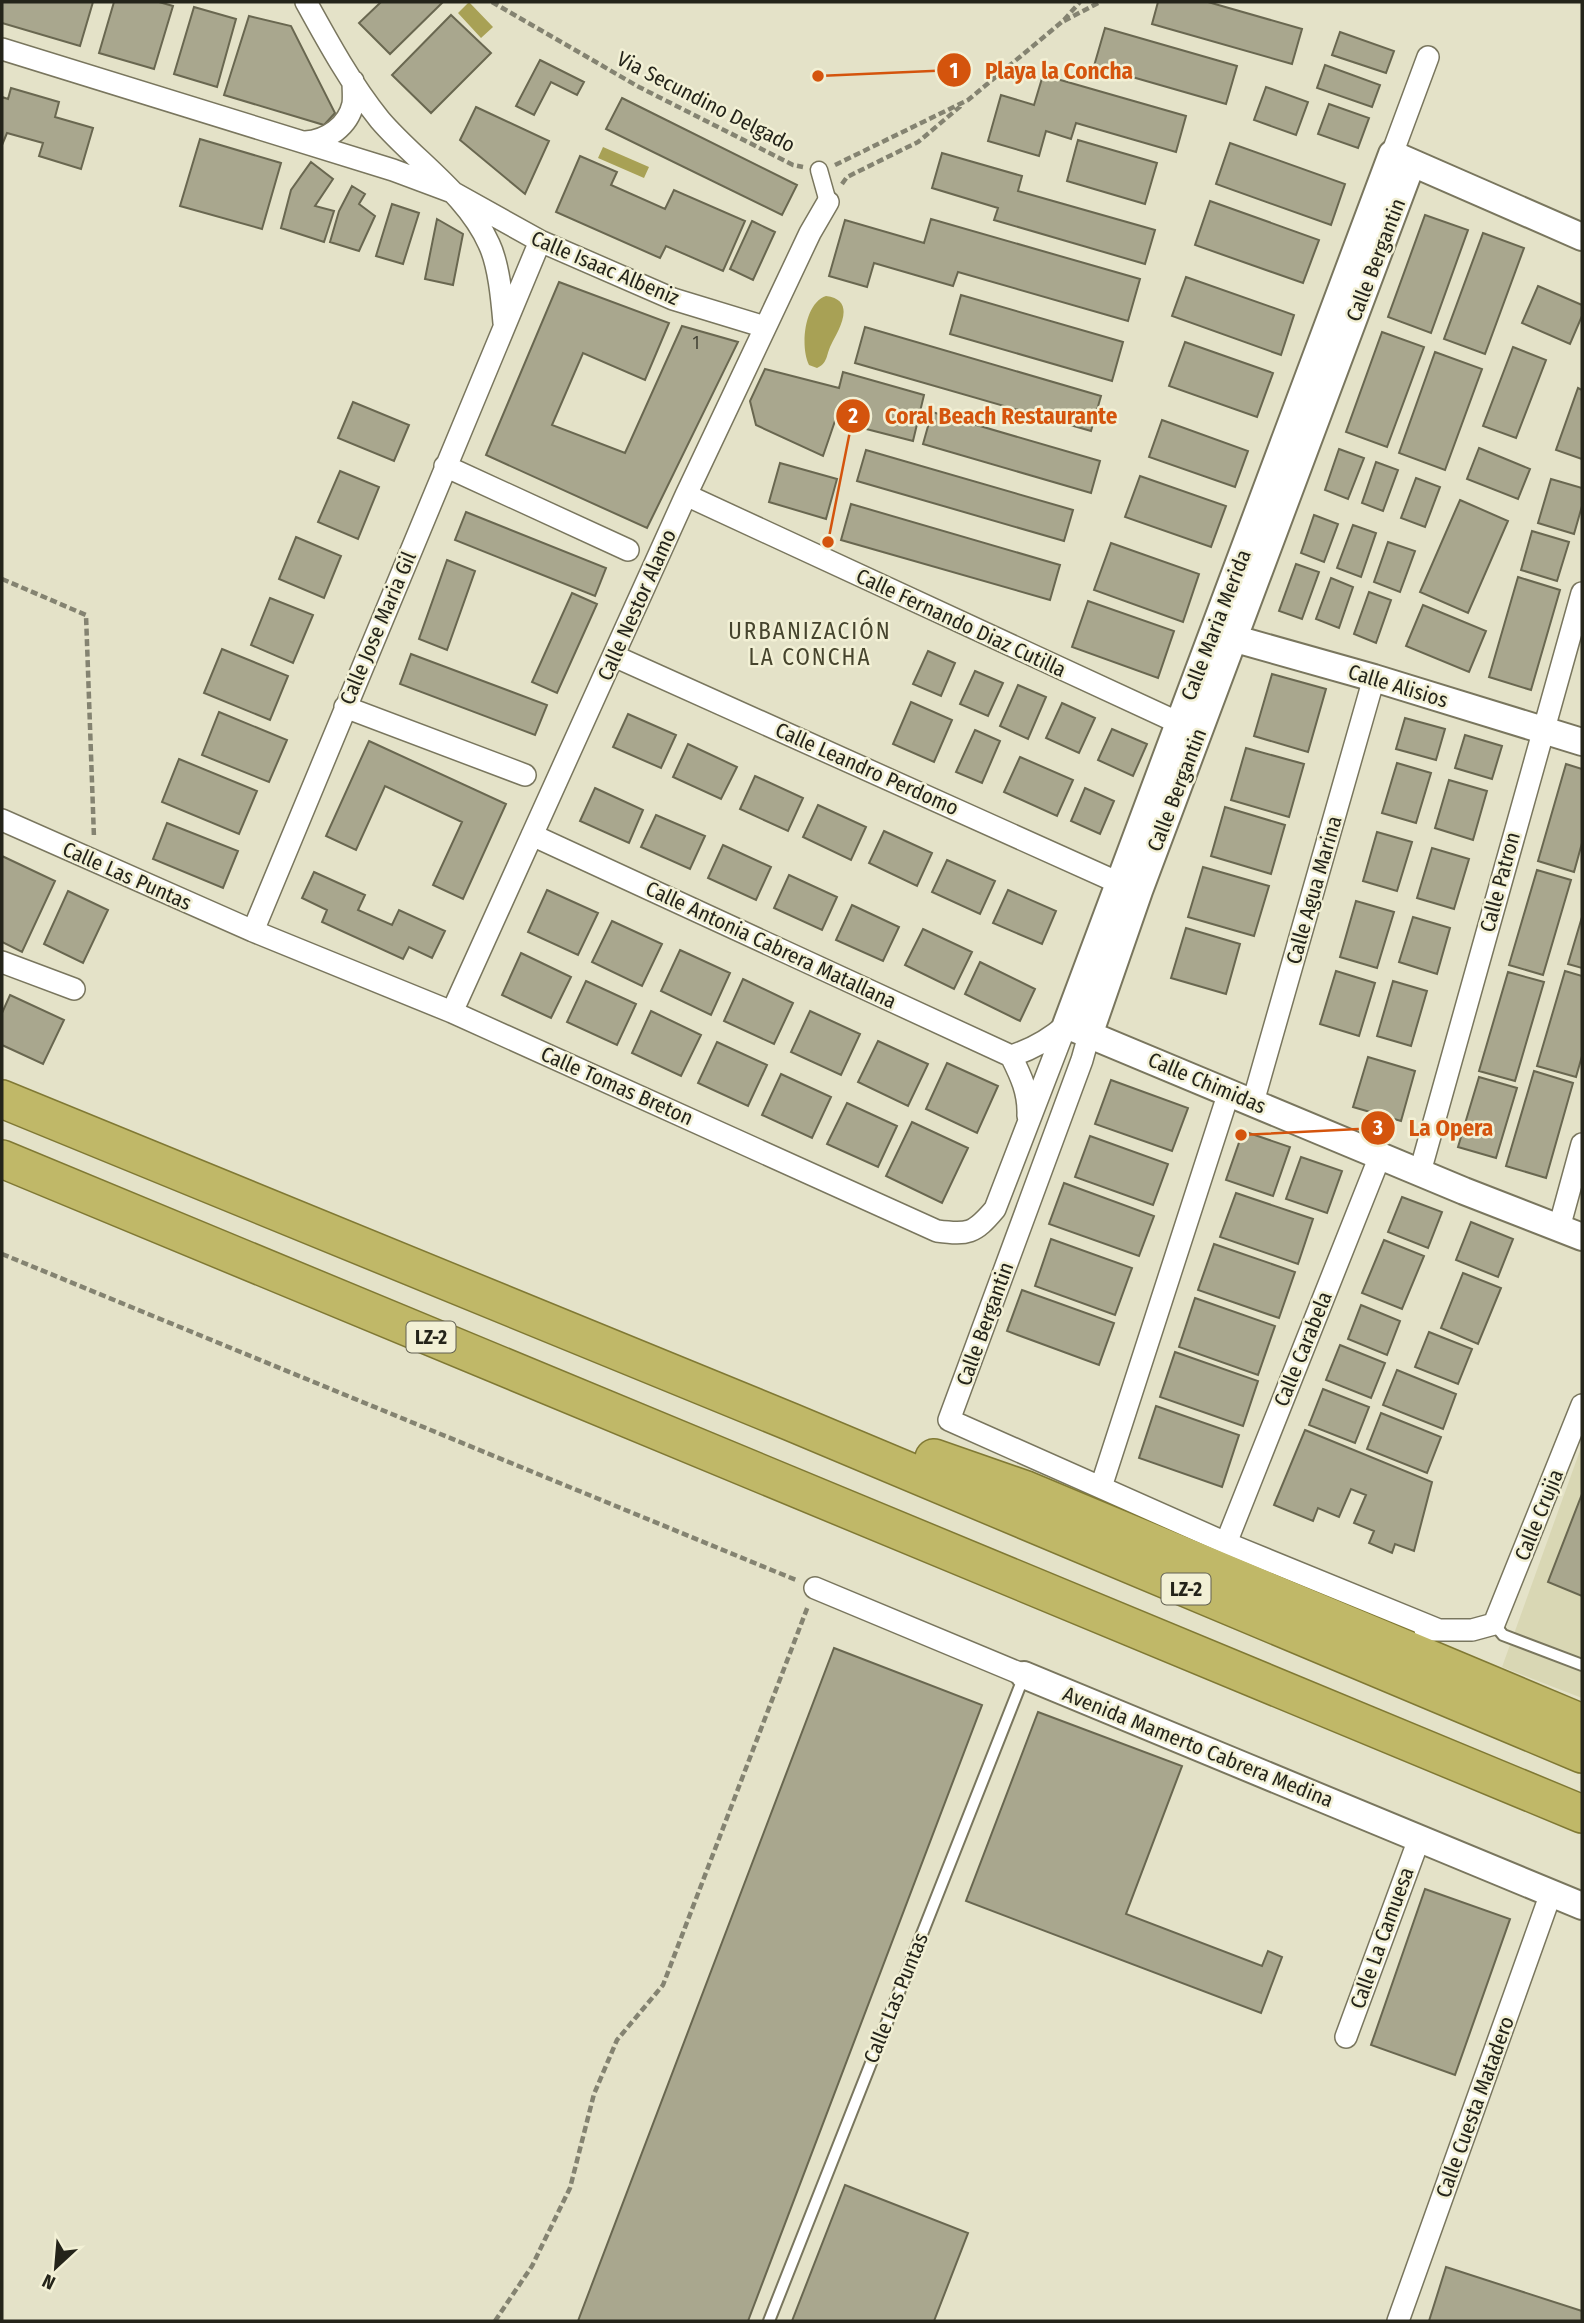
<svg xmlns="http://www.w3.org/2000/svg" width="1584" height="2323" font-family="'Fira Sans Condensed',sans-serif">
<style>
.built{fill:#d9d7b4}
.water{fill:#a8a155}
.building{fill:#a9a78e;stroke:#696750;stroke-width:2}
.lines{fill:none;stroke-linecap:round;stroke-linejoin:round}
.service-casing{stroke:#79765e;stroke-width:14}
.pedestrian-casing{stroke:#79765e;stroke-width:19}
.minor-casing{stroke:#79765e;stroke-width:24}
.tertiary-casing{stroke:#79765e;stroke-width:30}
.trunk-casing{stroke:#807934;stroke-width:40}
.path{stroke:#848371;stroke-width:4.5;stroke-dasharray:7 3.5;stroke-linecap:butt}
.service{stroke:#fff;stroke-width:10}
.pedestrian{stroke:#fff;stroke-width:16}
.minor{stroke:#fff;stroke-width:21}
.tertiary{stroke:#fff;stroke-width:26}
.trunk{stroke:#c0b868;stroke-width:37}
.labels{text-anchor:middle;stroke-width:5;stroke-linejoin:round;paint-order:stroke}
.number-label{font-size:18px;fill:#454537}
.shield{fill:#f2f0d5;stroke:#626152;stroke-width:2}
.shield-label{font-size:19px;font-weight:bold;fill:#24241a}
.street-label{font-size:21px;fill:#24241a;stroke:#f2f0d5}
.neighbourhood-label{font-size:23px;letter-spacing:2px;fill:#46442d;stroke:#f2f0d5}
.leader{fill:none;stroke:#d4540d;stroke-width:2.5}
.callout-dot{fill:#d4540d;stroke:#f2f0d5;stroke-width:2.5}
.mark-label{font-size:21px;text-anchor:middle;font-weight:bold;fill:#fff}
.callout-label{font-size:23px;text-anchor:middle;font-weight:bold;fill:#d4540d;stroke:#f2f0d5;stroke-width:5;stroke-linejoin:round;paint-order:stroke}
</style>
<rect width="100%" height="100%" fill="#e4e2c8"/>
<path class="built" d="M1582 1445V1698L1502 1667Z"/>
<path class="water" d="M469 2 493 27 481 38 458 13Z
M603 147 649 167 644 178 598 158Z
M826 296C858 300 838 331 831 345 826 355 828 363 817 368L809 365C800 347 804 303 826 296Z"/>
<path class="building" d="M2 2H93L80 46 2 23Z
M114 2H159L173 6 154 69 99 53Z
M381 2H443L390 54 359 23Z
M1158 2H1208L1302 29 1292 64 1152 24Z
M194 7 236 19 217 87 174 74Z
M451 15 491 53 431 113 392 75Z
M249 16 291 26 335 113 324 125 224 95Z
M1105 28 1237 66 1226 104 1094 66Z
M1340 32 1394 51 1386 73 1332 55Z
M540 60 584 82 577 95 551 82 534 115 516 106Z
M1325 65 1380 85 1372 107 1317 88Z
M1043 75 1186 116 1176 152 1076 123 1071 139 1046 131 1039 156 988 141 1001 95 1034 105Z
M1266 87 1308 102 1296 135 1254 120Z
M11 88 59 102 55 117 93 128 81 169 39 156 43 143 7 133 2 145V97L8 99Z
M622 98 797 185 782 215 606 129Z
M1329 104 1369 118 1358 148 1318 134Z
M476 107 549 141 525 194 460 140Z
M200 139 281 163 262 229 180 206Z
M1078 140 1157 163 1145 204 1067 181Z
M1230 143 1345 184 1331 225 1216 184Z
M942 153 1022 176 1018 191 1155 230 1145 264 994 220 998 208 932 188Z
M580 156 617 172 611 185 665 209 674 190 745 221 723 271 666 246 660 258 556 212Z
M311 162 333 179 315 206 334 211 324 242 281 228 291 190Z
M352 186 365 194 359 204 375 216 359 251 330 242 339 211Z
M1210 201 1319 240 1303 283 1195 245Z
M392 204 419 213 403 264 376 256Z
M1425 215 1468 230 1431 333 1388 317Z
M437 219 463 234 453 285 425 279Z
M931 219 1140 279 1128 321 958 272 953 286 874 263 867 287 829 276 845 220 924 243Z
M752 221 775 232 753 280 730 269Z
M1483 233 1524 248 1485 354 1444 339Z
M1186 277 1294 315 1281 355 1172 316Z
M559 282 669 323 645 380 583 353 552 425 625 453 682 326 738 342 647 528 486 455Z
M1538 286 1582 305V316L1570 344 1522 323Z
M961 295 1123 342 1112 381 950 334Z
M865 327 1101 396 1091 431 855 363Z
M1382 332 1424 347 1387 447 1346 432Z
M1185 342 1273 373 1257 417 1169 386Z
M1513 347 1546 360 1516 438 1483 426Z
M1435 352 1482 369 1445 470 1399 453Z
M765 369 839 388 843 372 924 395 913 441 835 421 823 456 756 425 750 401Z
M1578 388 1582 390V459L1556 450Z
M353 402 409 425 394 461 338 438Z
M932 412 1100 461 1091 493 923 444Z
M1162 420 1248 451 1235 487 1149 457Z
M1479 448 1530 469 1518 499 1467 479Z
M1339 449 1364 458 1348 499 1325 490Z
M866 450 1073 510 1064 541 857 481Z
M1376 462 1398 470 1383 511 1362 503Z
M780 463 837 479 826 519 769 502Z
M340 471 379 487 358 539 318 522Z
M1140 476 1226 506 1211 547 1125 517Z
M1416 478 1440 487 1425 527 1401 518Z
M1551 479 1582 488V506L1574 534 1538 523Z
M1460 500 1508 521 1468 613 1420 592Z
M851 504 1060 565 1050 600 841 540Z
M466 512 606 568 595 596 455 540Z
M1314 515 1338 524 1324 562 1301 553Z
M1353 525 1376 533 1361 577 1337 568Z
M1532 531 1569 542 1557 581 1521 570Z
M296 537 341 556 324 598 279 579Z
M1388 542 1415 551 1400 592 1374 582Z
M1111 543 1199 574 1183 622 1094 590Z
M447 560 475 571 447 650 419 639Z
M1296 564 1319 572 1302 619 1279 611Z
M1518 577 1560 590 1531 690 1489 677Z
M1331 578 1353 587 1339 628 1316 619Z
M1369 592 1391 600 1376 643 1354 634Z
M572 593 597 604 557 693 532 682Z
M270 598 313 615 293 663 251 645Z
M1088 601 1174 631 1158 678 1072 647Z
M1423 605 1486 631 1469 672 1406 646Z
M222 649 288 676 270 720 204 693Z
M928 651 955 663 941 696 913 684Z
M411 654 547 705 535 735 400 684Z
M975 671 1003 683 988 716 960 704Z
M1272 674 1326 689 1308 752 1254 736Z
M1018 685 1046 697 1028 739 1000 726Z
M911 702 952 720 934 762 893 744Z
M1062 703 1095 718 1079 753 1046 738Z
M219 712 287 740 269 782 202 755Z
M628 714 676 735 661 768 613 747Z
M1405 718 1445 729 1436 760 1396 749Z
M1112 729 1147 744 1133 776 1098 760Z
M975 730 1000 741 982 783 956 772Z
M1465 735 1502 746 1492 779 1455 768Z
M369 741 506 804 463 899 433 885 462 822 385 786 356 850 326 836Z
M688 744 737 767 721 799 673 777Z
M1246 748 1304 764 1289 817 1231 800Z
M1020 757 1073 780 1057 816 1004 792Z
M179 759 257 791 239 834 162 802Z
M1397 763 1431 773 1416 823 1382 813Z
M1566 764 1582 769V843L1574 872 1538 861Z
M755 776 803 798 788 831 740 809Z
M1449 780 1487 791 1473 840 1435 828Z
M595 788 643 810 629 843 580 821Z
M1085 788 1114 801 1100 834 1071 821Z
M818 805 866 827 851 860 803 837Z
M1225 807 1285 825 1271 874 1211 856Z
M656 815 705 836 690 869 641 847Z
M167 823 238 851 223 888 153 859Z
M884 831 932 853 917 886 869 863Z
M1377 832 1412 842 1397 891 1363 881Z
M723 845 771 867 756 900 708 878Z
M1432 848 1469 859 1454 909 1417 898Z
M2 856 55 881 22 952 2 942Z
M947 860 995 881 980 914 932 892Z
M1203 867 1269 886 1254 936 1188 917Z
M1537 870 1571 880 1543 975 1509 965Z
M314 872 365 895 358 910 392 925 399 910 445 931 432 958 409 947 403 959 322 922 327 910 302 898Z
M789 875 837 897 822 930 774 908Z
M547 890 598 913 578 955 528 932Z
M1008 890 1056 911 1042 944 993 923Z
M68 891 108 910 83 963 44 944Z
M1356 901 1394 912 1377 968 1340 957Z
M852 905 899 927 883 961 836 940Z
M1413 917 1450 928 1437 974 1399 962Z
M1582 917V968L1568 964Z
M612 921 662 944 642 986 592 962Z
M1186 928 1240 944 1226 994 1171 978Z
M923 929 972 952 954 989 905 965Z
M680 950 730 973 711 1015 661 991Z
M521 953 571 977 551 1018 502 995Z
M980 962 1035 989 1020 1021 965 994Z
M1336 971 1375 983 1359 1036 1320 1024Z
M1565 971 1582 976V1056L1576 1077 1537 1066Z
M1508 972 1544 982 1515 1081 1479 1071Z
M743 979 793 1003 774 1044 724 1021Z
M586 981 636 1004 617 1045 567 1022Z
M1393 981 1427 991 1411 1046 1377 1036Z
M10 995 64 1020 43 1064 2 1045V1013Z
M651 1011 701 1035 681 1076 632 1053Z
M810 1011 860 1034 841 1075 791 1052Z
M878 1041 928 1064 908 1106 858 1082Z
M717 1042 767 1065 748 1106 698 1083Z
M1368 1057 1415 1071 1401 1121 1353 1107Z
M947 1063 998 1086 977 1133 926 1109Z
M1534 1071 1573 1083 1546 1178 1506 1166Z
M781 1074 831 1097 812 1138 762 1115Z
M1479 1077 1517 1088 1496 1158 1458 1147Z
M1111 1080 1188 1108 1172 1151 1095 1124Z
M847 1103 897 1126 878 1167 827 1144Z
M912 1122 968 1148 942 1203 886 1176Z
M1243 1131 1290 1147 1273 1196 1226 1180Z
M1090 1136 1168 1164 1153 1205 1075 1177Z
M1301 1157 1342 1171 1327 1213 1286 1199Z
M1064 1183 1154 1216 1139 1256 1049 1224Z
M1236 1193 1313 1219 1298 1264 1220 1237Z
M1402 1197 1442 1212 1428 1248 1388 1232Z
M1471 1222 1513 1239 1498 1277 1456 1260Z
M1051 1239 1132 1268 1115 1315 1035 1286Z
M1384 1240 1424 1256 1402 1309 1362 1293Z
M1214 1244 1295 1272 1279 1318 1198 1290Z
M1463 1273 1501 1288 1478 1344 1441 1328Z
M1022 1290 1114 1323 1099 1365 1007 1331Z
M1195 1298 1275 1326 1258 1375 1179 1347Z
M1361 1305 1400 1321 1387 1355 1348 1339Z
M1429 1332 1472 1349 1458 1384 1415 1367Z
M1340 1345 1385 1363 1371 1398 1326 1380Z
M1175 1352 1258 1381 1243 1426 1160 1397Z
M1397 1370 1456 1394 1443 1429 1383 1405Z
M1323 1389 1369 1407 1355 1443 1309 1425Z
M1156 1406 1239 1435 1222 1487 1139 1458Z
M1381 1413 1441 1437 1427 1473 1367 1449Z
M1305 1430 1432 1482 1414 1551 1395 1544 1392 1553 1369 1543 1374 1531 1354 1523 1366 1495 1351 1489 1339 1517 1318 1508 1313 1521 1274 1505Z
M1582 1494V1596L1548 1582Z
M834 1648 982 1705 748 2321H578Z
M1038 1712 1182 1766 1126 1914 1262 1966 1268 1951 1282 1957 1261 2013 966 1901Z
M1425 1889 1510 1919 1455 2075 1371 2045Z
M845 2185 968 2233 934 2321H792Z
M1446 2267 1582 2311V2321H1429Z"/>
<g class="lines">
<defs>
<path id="service" d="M1494 1624 1503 1635 1582 1665
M769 2321 1024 1676"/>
<path id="pedestrian" d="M819 170 828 202"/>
<path id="minor" d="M306 2C328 42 351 84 380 120 415 161 467 194 489 244 499 265 502 300 504 323
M2 49 393 170 452 192 540 241 673 299 765 327
M305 142C327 141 348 126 353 104 354 97 353 88 353 81
M1392 154 1428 57
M445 466 628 550
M686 495 1192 729
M614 656 1119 883
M345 707 525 775
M2 820 253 931 452 1012 937 1231C968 1235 974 1234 995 1209L1066 1025
M532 835 1011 1056
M253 931 540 241
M2 962 74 989
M452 1012 686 495 810 233 828 202
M1089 1035 1082 1060 949 1420 1226 1543 1439 1630
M1011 1056C1021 1076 1029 1093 1028 1116
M1011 1056C1033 1049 1049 1040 1066 1025
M1253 1102 1374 678
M1420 1172 1582 593
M1559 1228 1582 1144
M1101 1487 1229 1092
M1226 1543 1380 1156
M815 1588 1024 1675
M1425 1630H1472L1494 1624 1582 1405
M1346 2037 1419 1839
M1398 2321 1551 1893"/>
<path id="tertiary" d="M1582 237 1392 154 1066 1025 1464 1191 1582 1237
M1218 634 1374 678 1582 742
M1089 1035 1139 891 1412 163
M1024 1675 1582 1906"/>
<path id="trunk" d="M2 1099 791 1422 1582 1754
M2 1159 1582 1814
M934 1458 1026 1490 1582 1723"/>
</defs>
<use href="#service" class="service-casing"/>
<use href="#pedestrian" class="pedestrian-casing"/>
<use href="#minor" class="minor-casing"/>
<use href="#tertiary" class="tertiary-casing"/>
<use href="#trunk" class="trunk-casing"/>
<path class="path" d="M492 2 639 87 793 165 803 167
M1064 21 1100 2
M835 165 968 100 1063 21 1080 2
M842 184 847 177 918 142 962 105
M2 579 86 615 94 838
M2 1254 796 1580
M495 2321 532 2266 570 2188 594 2094 617 2040 663 1985 808 1606"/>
<use href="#service" class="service"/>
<use href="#pedestrian" class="pedestrian"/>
<use href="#minor" class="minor"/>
<use href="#tertiary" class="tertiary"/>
<use href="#trunk" class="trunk"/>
</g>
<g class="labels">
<g class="number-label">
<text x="696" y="349">1</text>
</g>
<g class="shield">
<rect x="406.5" y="1321.5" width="49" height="31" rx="5"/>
<rect x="1161.5" y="1573.5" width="49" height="31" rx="5"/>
</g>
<g class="shield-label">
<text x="431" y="1344">LZ-2</text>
<text x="1186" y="1596">LZ-2</text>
</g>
<g class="street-label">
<text transform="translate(706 102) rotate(27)" y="7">Via Secundino Delgado</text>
<text transform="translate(1376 260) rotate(-69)" y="7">Calle Bergantin</text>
<text transform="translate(605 268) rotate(23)" y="7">Calle Isaac Albeniz</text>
<text transform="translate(637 605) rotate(-66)" y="7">Calle Nestor Alamo</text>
<text transform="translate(961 623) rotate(25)" y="7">Calle Fernando Diaz Cutilla</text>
<text transform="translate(1216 625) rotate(-69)" y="7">Calle Maria Merida</text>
<text transform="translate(378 628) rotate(-67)" y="7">Calle Jose Maria Gil</text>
<text transform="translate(1398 686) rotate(17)" y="7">Calle Alisios</text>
<text transform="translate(867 769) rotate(24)" y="7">Calle Leandro Perdomo</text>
<text transform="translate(1177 790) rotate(-69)" y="7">Calle Bergantin</text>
<text transform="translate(127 876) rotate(24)" y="7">Calle Las Puntas</text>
<text transform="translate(1500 882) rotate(-75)" y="7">Calle Patron</text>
<text transform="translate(1314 890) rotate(-74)" y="7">Calle Agua Marina</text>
<text transform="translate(771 945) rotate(25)" y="7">Calle Antonia Cabrera Matallana</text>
<text transform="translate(1207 1083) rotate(23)" y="7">Calle Chimidas</text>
<text transform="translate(617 1086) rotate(24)" y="7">Calle Tomas Breton</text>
<text transform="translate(985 1324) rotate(-70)" y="7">Calle Bergantin</text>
<text transform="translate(1303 1349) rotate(-68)" y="7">Calle Carabela</text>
<text transform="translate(1539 1515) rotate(-68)" y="7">Calle Crujia</text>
<text transform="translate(1198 1747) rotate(22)" y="7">Avenida Mamerto Cabrera Medina</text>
<text transform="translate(1382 1938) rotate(-70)" y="7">Calle La Camuesa</text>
<text transform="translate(896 1998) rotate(-68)" y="7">Calle Las Puntas</text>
<text transform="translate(1475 2107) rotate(-70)" y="7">Calle Cuesta Matadero</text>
</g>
<g class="neighbourhood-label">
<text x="810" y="639">URBANIZACIÓN<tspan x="810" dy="26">LA CONCHA</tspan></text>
</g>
</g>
<path class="leader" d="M818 76L954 70M828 542L853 416M1241 1135L1378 1128"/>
<g class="callout-dot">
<circle cx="818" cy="76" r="7"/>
<circle cx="828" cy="542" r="7"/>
<circle cx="1241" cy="1135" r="7"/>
<circle cx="954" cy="70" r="18"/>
<circle cx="853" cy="416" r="18"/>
<circle cx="1378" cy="1128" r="18"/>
</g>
<g class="mark-label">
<text x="954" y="78">1</text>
<text x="853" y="423">2</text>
<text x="1378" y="1135">3</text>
</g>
<g class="callout-label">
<text x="1059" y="79">Playa la Concha</text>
<text x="1001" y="424">Coral Beach Restaurante</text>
<text x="1451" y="1136">La Opera</text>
</g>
<rect width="1584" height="2323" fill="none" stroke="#24241a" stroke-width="7"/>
<g transform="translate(56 2267) rotate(206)" stroke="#f2f0d5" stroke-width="5" paint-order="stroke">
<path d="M0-5L12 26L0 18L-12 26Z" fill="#24241a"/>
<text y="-10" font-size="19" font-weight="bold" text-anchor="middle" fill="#24241a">N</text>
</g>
</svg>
